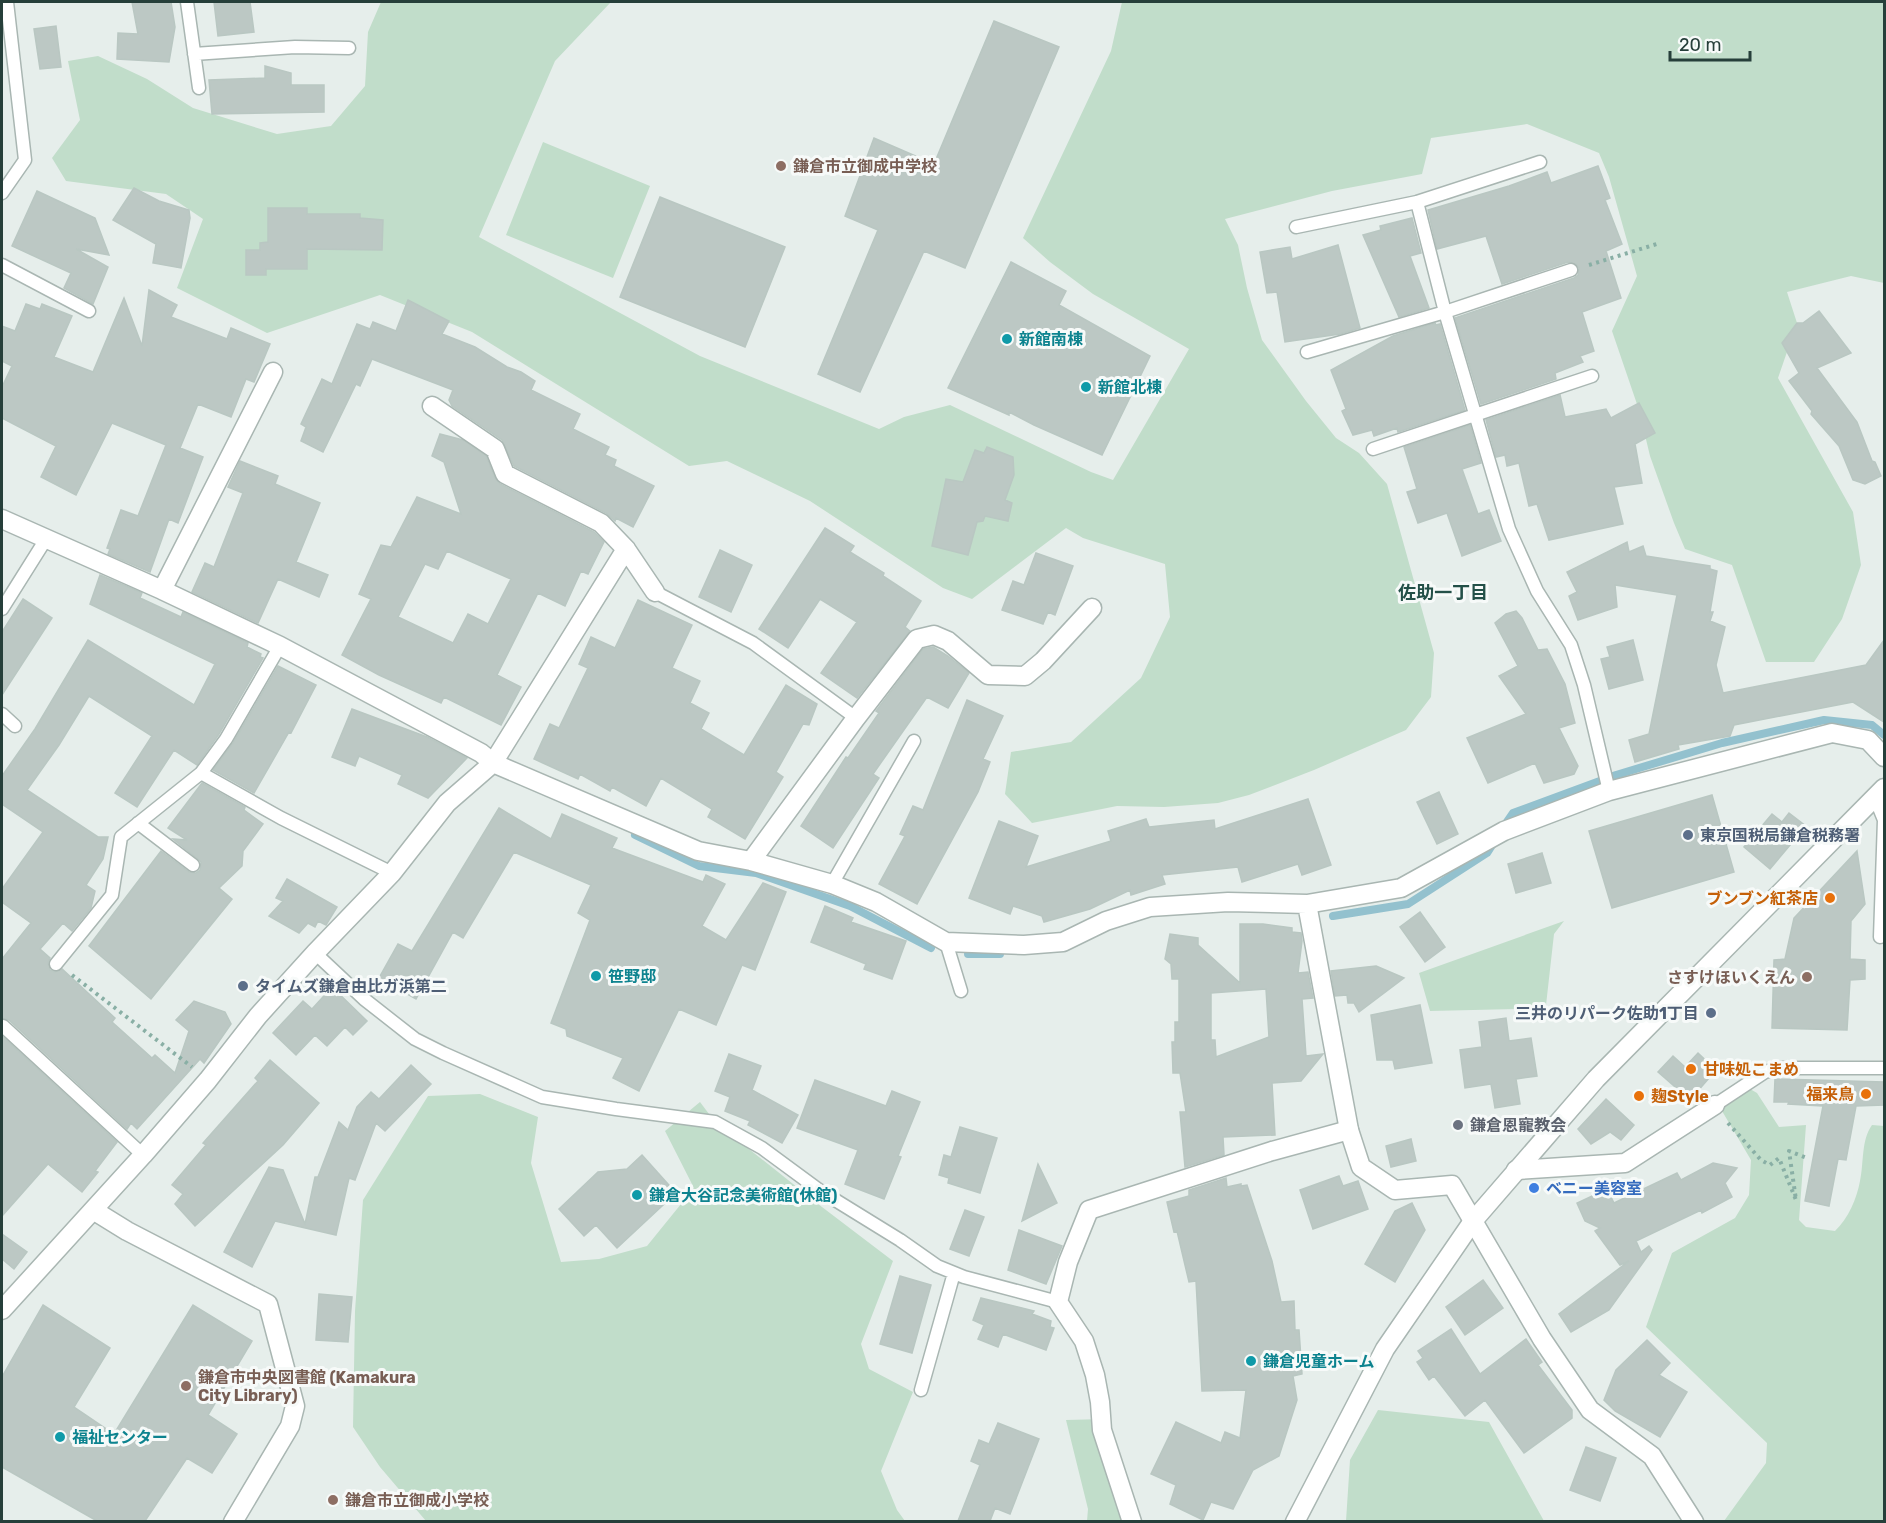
<svg xmlns="http://www.w3.org/2000/svg" width="1886" height="1523" font-family="Rubik,'Noto Sans JP',sans-serif">
<style>
.green{fill:#c1ddca}
.lines{fill:none;stroke-linecap:round;stroke-linejoin:round}
.stream{stroke:#93c1ce;stroke-width:8}
.building{fill:#bcc8c4;stroke:#b9c7c2;stroke-width:1.5;fill-rule:evenodd}
.service-casing{stroke:#a9b6b2;stroke-width:15}
.pedestrian-casing{stroke:#a9b6b2;stroke-width:21}
.minor-casing{stroke:#a9b6b2;stroke-width:21}
.tertiary-casing{stroke:#a9b6b2;stroke-width:21}
.path{stroke:#89afa5;stroke-width:4;stroke-dasharray:3 4.5;stroke-linecap:butt}
.service{stroke:#fff;stroke-width:12}
.pedestrian{stroke:#fff;stroke-width:18}
.minor{stroke:#fff;stroke-width:18}
.tertiary{stroke:#fff;stroke-width:18}
.education-dot{fill:#8d6e63;stroke:#f7faf9;stroke-width:2}
.culture-dot{fill:#0f9aa8;stroke:#f7faf9;stroke-width:2}
.service-dot{fill:#5c6f8a;stroke:#f7faf9;stroke-width:2}
.food-dot{fill:#e8710a;stroke:#f7faf9;stroke-width:2}
.worship-dot{fill:#6b7280;stroke:#f7faf9;stroke-width:2}
.shop-dot{fill:#3f7fe0;stroke:#f7faf9;stroke-width:2}
.labels{text-anchor:middle;stroke-width:6;stroke-linejoin:round;paint-order:stroke}
.education-label{font-size:16px;font-weight:bold;fill:#785e54;stroke:#f7faf9;text-anchor:start}
.culture-label{font-size:16px;font-weight:bold;fill:#0d838f;stroke:#f7faf9;text-anchor:start}
.service-label{font-size:16px;font-weight:bold;fill:#4e5e75;stroke:#f7faf9;text-anchor:start}
.food-label{font-size:16px;font-weight:bold;fill:#c56008;stroke:#f7faf9;text-anchor:end}
.worship-label{font-size:16px;font-weight:bold;fill:#5b616d;stroke:#f7faf9;text-anchor:start}
.shop-label{font-size:16px;font-weight:bold;fill:#366cbe;stroke:#f7faf9;text-anchor:start}
.neighbourhood-label{font-size:18px;font-weight:bold;fill:#235048;stroke:#f7faf9}
</style>
<rect width="100%" height="100%" fill="#e6eeeb"/>
<path class="green" d="M381 2H611L555 61 479 237 700 356 879 429 904 417 950 405 1091 472 1113 480 1189 349 1093 294 1050 262 1023 238 1111 51 1122 2H1884V283L1851 276 1787 292 1797 323 1778 378 1853 512 1861 565 1842 619 1814 662H1766L1732 565 1685 549 1674 523 1650 456 1639 410 1612 331 1637 276 1609 177 1599 153 1527 124 1431 138 1422 174 1332 191 1225 219 1238 245 1247 288 1262 340 1306 401 1336 438 1359 453 1387 484 1434 653 1431 697 1406 730 1314 770 1249 795 1218 803 1164 807 1117 806 1032 823 1005 794 1011 752 1071 742 1141 678 1170 617 1165 564 1083 538 1066 528 972 599 943 588 810 501 727 461 689 466 472 332 380 295 267 333 177 288 203 219 166 194 66 181 52 158 80 120 68 61 98 56 147 79 193 108 277 134 331 126 365 86 368 32Z
M543 142 650 186 613 278 506 235Z
M1564 921 1554 934 1545 1014 1516 1009 1430 1011 1419 973Z
M1750 1089 1757 1093 1779 1127 1806 1125 1799 1220 1806 1227 1835 1231C1848 1219 1857 1198 1860 1181 1864 1163 1861 1140 1872 1125L1884 1126V1521H1724L1766 1463 1767 1443 1646 1327 1672 1253 1735 1218 1749 1195 1751 1160 1722 1111V1103Z
M480 1094 538 1117 531 1163 561 1262 599 1259 647 1246 694 1188 665 1131 700 1102 715 1122 822 1207 893 1261 861 1344 869 1369 913 1392 881 1471 897 1510 905 1521H426L380 1467 353 1427 355 1311 363 1200 428 1096Z
M1378 1410 1489 1422 1544 1521H1346L1350 1460Z
M1105 1419 1118 1448 1141 1521H1087L1088 1509 1066 1420Z"/>
<g class="lines">
<path class="stream" d="M1502 829 1513 813 1616 775 1722 743 1824 720 1872 725 1884 735
M635 835 699 866 756 873 850 906 931 948
M1333 916 1408 904 1487 853 1494 842
M968 954H1000"/>
</g>
<path class="building" d="M132 2H171L175 27 169 62 117 59 118 33 138 34Z
M214 2H250L254 32 218 36Z
M994 21 1059 47 965 268 924 251 860 392 818 374 878 230 845 216 874 138 934 164Z
M56 26 61 67 40 69 34 29Z
M265 66 291 73V85H324V112L212 114 209 80 265 78Z
M1598 166 1610 198 1605 200 1622 244 1606 251 1621 298 1582 312 1594 351 1580 356 1583 362 1555 373 1556 379 1481 404 1455 318 1574 278 1578 275 1579 268 1576 264 1568 262 1502 284 1486 236 1437 249 1428 210 1509 186 1547 172 1551 183Z
M134 188 159 201 189 210 190 218 181 268 153 263 156 244 113 220Z
M37 191 95 218 109 255 76 249 108 267 93 304 64 288 71 273 12 246Z
M660 197 785 247 745 347 620 297Z
M268 208H307V214H360V218L383 220 382 250 307 249V269H266V275H246V250H260V243L268 242Z
M1412 218 1421 253 1410 256 1429 308 1399 317 1363 235 1381 230 1380 226Z
M1338 245 1360 328 1340 334 1285 342 1277 292 1267 293 1260 252 1290 247 1292 259Z
M1011 262 1066 291 1059 305 1150 356 1102 455 1034 425 1009 412V415L948 388Z
M149 290 177 305 171 317 227 339 231 328 270 344 254 382 246 379 231 417 198 404 180 448 203 457 178 523 169 519 150 572 108 554 110 549 107 548 121 510 138 516 166 445 112 423 76 495 41 477 56 446 2 418V387L12 366 2 361V326L15 331 26 304 40 309 42 304 72 316 54 357 93 372 124 298 142 346Z
M408 300 449 321 442 334 475 347 507 367 521 372 535 381 531 390 580 414 573 429 609 447 605 455 616 460 614 466 654 486 633 527 616 518 615 521 606 513 514 466 502 440 452 406 449 400 453 390 372 359 360 386 356 384 323 452 301 441 306 427 301 424 322 379 332 384 357 324 370 329 373 322 396 331Z
M1819 311 1851 353 1817 368 1857 422 1872 461 1875 462 1881 476 1865 484 1853 480 1839 446 1811 414 1812 411 1789 381 1799 373 1782 343 1797 323H1803Z
M1435 323 1436 325 1440 324 1465 410 1398 432 1397 428 1374 436 1372 430 1353 435 1342 411 1346 409 1331 370 1393 336Z
M1560 395 1565 417 1606 409 1611 418 1639 403 1655 433 1635 444 1642 483 1614 487 1623 524 1549 540 1537 504 1529 506 1519 463 1507 466 1505 455 1496 457 1486 420Z
M1470 425 1481 463 1462 469 1478 514 1489 510 1501 541 1462 556 1447 513 1418 523 1407 492 1417 489 1404 447Z
M440 434 463 440 486 456 495 478 500 484 594 532 604 542 588 574 581 571 565 606 538 593 497 675 521 687 501 725 444 697 441 703 379 675 342 655 371 599 359 594 381 545 391 547 417 497 461 514 444 462 432 456ZM447 551 511 579 488 624 468 614 453 643 398 617 425 564 438 569Z
M987 447 1013 457 1014 475 1005 500 1012 503 1008 521 985 516 983 521 977 522 968 555 932 546 946 479 963 482 975 450 984 453Z
M240 461 278 476 275 484 320 503 296 562 328 575 319 597 278 579 258 623 192 592 205 563 214 567 243 493 228 487Z
M825 528 854 546 850 552 884 573 883 576 921 601 905 627 910 631 857 698 821 673 857 622 820 599 788 648 759 629Z
M1627 542 1629 552 1643 546 1646 556 1710 566V569L1717 571 1710 612H1713L1710 621 1725 627 1716 665 1723 693 1866 665 1884 640V722L1853 702 1734 725 1730 736 1678 745 1679 749 1635 762 1629 740 1649 734 1677 595 1615 585 1617 607 1578 620 1569 596 1577 592 1567 572Z
M720 550 752 565 731 612 699 597Z
M1036 553 1073 566 1055 615 1048 612 1043 624 1002 610 1013 581 1024 585Z
M100 575 142 593 140 598 181 617 183 612 248 643 247 647 261 654 260 657 263 658 219 734 197 765 174 750 137 807 115 793 152 736 89 696 59 745 27 790 98 837H108L103 859 86 885 95 891 91 908 72 931 63 923 40 949 50 958 48 963 50 970 55 972 62 969 115 1018 112 1022 152 1058 155 1055 175 1073 189 1031 176 1020 194 1001 225 1012 231 1024 204 1063 200 1059 137 1129 131 1123 127 1129 9 1020 2 1018V959L31 923 2 902V889L43 832 2 804V776L35 729 88 640 194 705 215 664 90 604Z
M23 599 52 618 2 695V632Z
M638 600 692 625 672 668 700 681 690 703 709 713 701 729 744 755 786 685 817 704 809 725 803 724 776 772 783 777 745 839 708 817 712 809 661 778 646 806 612 787 610 791 580 774 578 779 534 759 550 724 559 728 588 668 579 664 591 637 615 648Z
M1516 611 1522 618 1538 650 1547 649 1565 684 1575 723 1559 728 1578 766 1574 774 1544 783 1535 763 1488 783 1467 738 1526 714 1499 676 1518 666 1495 623 1506 614Z
M1633 640 1643 680 1609 689 1601 659 1610 657 1607 647Z
M933 647 948 656 969 673 948 708 927 697 873 774 879 778 833 848 801 826 846 757 848 758 879 713 876 711 923 649Z
M278 666 316 685 291 733 289 732 254 793 213 770 233 743Z
M967 700 1003 716 983 759 990 762 978 792 917 904 879 884 905 836 900 834 913 806 923 810Z
M352 709 427 737 467 758 428 798 398 784 402 775 359 756 355 766 332 757Z
M202 783 245 807 244 810 263 824 243 851 242 866 219 888 232 899 151 999 89 946 161 851 189 872 196 873 200 870 201 862 198 859 173 839 187 840 168 828Z
M1439 792 1458 834 1437 844 1417 802Z
M1712 795 1734 872 1612 908 1589 831Z
M1308 799 1331 865 1302 875 1298 864 1242 882 1238 867 1162 875 1165 884 1131 895 1130 890 1090 909 1044 922 1042 916 1013 906 1010 914 969 898 999 821 1038 836 1026 867 1111 841 1108 831 1146 819 1149 827 1214 820 1215 829Z
M499 808 551 839 562 814 617 838 612 848 703 882 706 875 725 884 702 926 726 940 763 883 786 892 755 970 742 965 716 1025 679 1009 639 1091 613 1078 623 1058 567 1036 566 1029 551 1023 590 920 578 913 591 885 514 852 463 938 453 932 416 999 379 978 398 944 412 951Z
M1789 813 1806 826 1770 869 1744 847 1772 814 1782 822Z
M1857 851 1865 904 1851 921 1850 959 1865 960V979L1850 980 1847 1030 1772 1028 1774 960 1785 959 1794 918Z
M1542 853 1551 883 1516 893 1508 864Z
M287 879 337 907 326 925 318 921 315 927 308 923 299 933 269 916 283 901 276 898Z
M825 906 853 918 851 922 906 941 892 979 864 969 866 964 811 942Z
M1420 912 1445 947 1425 962 1400 927Z
M1240 924H1263L1292 928V932L1301 933 1302 941 1298 973 1308 972 1313 998 1302 999 1306 1056 1323 1054 1301 1081 1272 1083 1275 1135 1223 1137 1224 1155 1185 1167 1180 1112H1186L1180 1073H1173L1172 1042H1175V1022H1179V979H1172L1171 964 1165 959 1170 934 1198 938V945L1240 983ZM1266 989 1269 1037 1216 1057 1215 1040H1211V993Z
M1376 966 1404 978 1359 1012 1354 1003H1348L1347 995 1335 996 1331 971Z
M332 987 367 1021 353 1035 345 1027 327 1046 315 1035 296 1055 273 1033 303 1001 312 1009Z
M1420 1005 1432 1063 1395 1069 1393 1060H1377L1371 1015Z
M1506 1018 1509 1041 1531 1038 1537 1076 1516 1079 1520 1104 1495 1108 1491 1084 1465 1088 1460 1050 1482 1047 1479 1022Z
M2 1036 117 1142 95 1171 98 1172 82 1192 48 1164 2 1216Z
M1698 1053 1716 1070 1690 1100 1658 1072 1673 1056 1685 1067Z
M729 1054 761 1066 752 1090 798 1115 782 1143 748 1125 750 1121 725 1111 730 1097 715 1091Z
M270 1060 319 1103 283 1145 195 1226 175 1204 183 1194 172 1185 206 1145 203 1143 258 1081 255 1078Z
M411 1065 431 1084 385 1131 376 1123 355 1180 349 1178 336 1235 275 1221 252 1267 224 1252 269 1167 283 1170 305 1224 315 1177H318L339 1122 348 1130 357 1107 371 1092 379 1099Z
M1775 1079 1884 1082V1105L1856 1106 1846 1160 1838 1159 1829 1206 1805 1201 1823 1106 1788 1104 1789 1102H1774Z
M815 1080 886 1106 892 1091 920 1102 898 1156 901 1157 884 1199 845 1184 858 1150 797 1128Z
M1606 1099 1634 1125 1621 1140 1610 1132 1591 1144 1578 1129Z
M960 1127 997 1138 980 1193 948 1183 949 1178 939 1175 944 1155 951 1157Z
M1411 1139 1416 1161 1391 1167 1386 1146Z
M642 1155 676 1193 617 1248 596 1225 584 1236 559 1209 598 1172 627 1169Z
M1713 1163 1737 1168 1725 1183 1732 1197 1702 1213 1701 1210 1636 1241 1641 1252 1649 1246 1652 1250 1609 1310 1571 1332 1559 1314 1629 1261 1620 1265 1595 1231 1600 1228 1585 1221 1577 1203 1607 1189 1614 1203 1677 1173 1681 1180Z
M1038 1164 1057 1203 1022 1221Z
M1339 1176 1343 1186 1358 1181 1368 1209 1313 1229 1300 1190Z
M1226 1178 1227 1187 1241 1184V1186L1247 1185 1272 1261 1281 1302 1294 1301 1295 1330H1299L1302 1374 1293 1376 1297 1400 1279 1456 1253 1470 1233 1509 1211 1502 1203 1520 1170 1504 1176 1485 1151 1474 1176 1422 1221 1443 1225 1432 1240 1438 1246 1390 1202 1391 1196 1281 1189 1282 1177 1231 1174 1232 1167 1202 1189 1196V1190Z
M1412 1203 1425 1230 1395 1282 1365 1264 1395 1211Z
M965 1210 984 1217 969 1256 950 1249Z
M1019 1230 1062 1246 1046 1284 1008 1270Z
M2 1234 27 1252 14 1269 2 1259Z
M900 1276 931 1285 912 1353 880 1344Z
M1483 1280 1503 1308 1465 1335 1446 1307Z
M319 1294 352 1297 348 1342 316 1340Z
M981 1298 1034 1311 1032 1314 1051 1321 1050 1327 1054 1328 1046 1350 1003 1334 998 1347 978 1339 984 1325 973 1320Z
M43 1305 110 1348 74 1407 114 1434 193 1305 252 1341 208 1415 237 1434 212 1473 187 1458 145 1521H97L2 1467V1377Z
M1451 1329 1480 1374 1526 1339 1542 1362 1538 1365 1572 1410V1418L1524 1453 1485 1400 1465 1416 1434 1376 1429 1380 1417 1362 1423 1358 1418 1351Z
M1647 1340 1670 1363 1659 1375 1687 1392 1660 1437 1615 1411 1604 1400 1616 1370Z
M998 1423 1039 1439 1010 1514 995 1508 990 1521H958L980 1465 971 1461 979 1440 989 1444Z
M1586 1447 1616 1458 1600 1501 1570 1490Z"/>
<g class="lines">
<defs>
<path id="service" d="M187 2 199 88
M194 54 295 47 349 48
M2 193 25 160 7 2
M1417 202 1445 312 1509 529 1537 591 1571 645 1584 685 1609 791
M1296 227 1417 202 1540 162
M2 265 89 311
M1307 352 1445 312 1571 270
M1373 449 1592 376
M655 592 753 643 856 718
M2 609 46 539
M2 714 15 726
M201 773 281 818 392 873
M1875 798 1884 820 1880 937
M138 823 193 865
M832 884 914 741
M946 942 961 991
M315 953 364 999 415 1039 443 1053 542 1097 616 1109 715 1122 762 1148 819 1190 900 1240 937 1266 964 1277 1058 1302
M56 964 112 895 121 837 201 773 226 739 280 646
M3 1026 143 1155
M1715 1105 1765 1072 1778 1068H1884
M921 1390 954 1273"/>
<path id="pedestrian" d="M1132 1522 1102 1430 1100 1402 1095 1375 1084 1341 1058 1302 1068 1262 1089 1210 1272 1151 1349 1130"/>
<path id="minor" d="M432 406 495 449 505 474 601 523 626 549 655 592
M2 519 162 590 280 646 481 753 493 763 698 851 751 861 832 884 876 902 946 942 1024 945 1063 942 1106 921 1150 907 1228 902 1307 904 1401 888 1504 831 1609 791 1832 733 1868 740 1884 757
M162 590 273 372
M751 861 856 718 917 639 934 635 948 641 988 675 1025 676 1043 661 1092 608
M1307 904 1349 1130 1361 1167 1395 1190 1452 1185 1542 1339 1590 1410 1652 1456 1694 1522
M1516 1170 1625 1163 1715 1105
M93 1210 127 1231 268 1304 295 1406 290 1426 233 1522
M2 1310 143 1155 208 1080 258 1016 315 953 392 873 447 803 493 763 626 549"/>
<path id="tertiary" d="M1295 1522 1385 1349 1473 1221 1596 1079 1884 788"/>
</defs>
<use href="#service" class="service-casing"/>
<use href="#pedestrian" class="pedestrian-casing"/>
<use href="#minor" class="minor-casing"/>
<use href="#tertiary" class="tertiary-casing"/>
<path class="path" d="M1589 265 1660 243
M72 975 192 1067
M1728 1123 1761 1160 1770 1165 1779 1158 1796 1200 1789 1151 1807 1158"/>
<use href="#service" class="service"/>
<use href="#pedestrian" class="pedestrian"/>
<use href="#minor" class="minor"/>
<use href="#tertiary" class="tertiary"/>
</g>
<g class="education-dot">
<circle cx="781" cy="166" r="6"/>
<circle cx="1807" cy="977" r="6"/>
<circle cx="186" cy="1386" r="6"/>
<circle cx="333" cy="1500" r="6"/>
</g>
<g class="culture-dot">
<circle cx="1007" cy="339" r="6"/>
<circle cx="1086" cy="387" r="6"/>
<circle cx="596" cy="976" r="6"/>
<circle cx="637" cy="1195" r="6"/>
<circle cx="1251" cy="1361" r="6"/>
<circle cx="60" cy="1437" r="6"/>
</g>
<g class="service-dot">
<circle cx="1688" cy="835" r="6"/>
<circle cx="243" cy="986" r="6"/>
<circle cx="1711" cy="1013" r="6"/>
</g>
<g class="food-dot">
<circle cx="1830" cy="898" r="6"/>
<circle cx="1691" cy="1069" r="6"/>
<circle cx="1866" cy="1094" r="6"/>
<circle cx="1639" cy="1096" r="6"/>
</g>
<circle class="worship-dot" cx="1458" cy="1125" r="6"/>
<circle class="shop-dot" cx="1534" cy="1188" r="6"/>
<g class="labels">
<g class="education-label">
<text x="793" y="172">鎌倉市立御成中学校</text>
<text x="1795" y="983" text-anchor="end">さすけほいくえん</text>
<text x="198" y="1383">鎌倉市中央図書館 (Kamakura<tspan x="198" dy="18">City Library)</tspan></text>
<text x="345" y="1506">鎌倉市立御成小学校</text>
</g>
<g class="culture-label">
<text x="1019" y="345">新館南棟</text>
<text x="1098" y="393">新館北棟</text>
<text x="608" y="982">笹野邸</text>
<text x="649" y="1201">鎌倉大谷記念美術館(休館)</text>
<text x="1263" y="1367">鎌倉児童ホーム</text>
<text x="72" y="1443">福祉センター</text>
</g>
<g class="service-label">
<text x="1700" y="841">東京国税局鎌倉税務署</text>
<text x="255" y="992">タイムズ鎌倉由比ガ浜第二</text>
<text x="1699" y="1019" text-anchor="end">三井のリパーク佐助1丁目</text>
</g>
<g class="food-label">
<text x="1818" y="904">ブンブン紅茶店</text>
<text x="1703" y="1075" text-anchor="start">甘味処こまめ</text>
<text x="1854" y="1100">福来鳥</text>
<text x="1651" y="1102" text-anchor="start">麹Style</text>
</g>
<g class="worship-label">
<text x="1470" y="1131">鎌倉恩寵教会</text>
</g>
<g class="shop-label">
<text x="1546" y="1194">ベニー美容室</text>
</g>
<g class="neighbourhood-label">
<text x="1443" y="599">佐助一丁目</text>
</g>
</g>
<rect width="1886" height="1523" fill="none" stroke="#263f3a" stroke-width="6"/>
<path d="M1670 51v9h80v-9" fill="none" stroke="#263f3a" stroke-width="3"/>
<text x="1679" y="51" font-size="18" fill="#263f3a" stroke="#f7faf9" stroke-width="4.5" paint-order="stroke">20 m</text>
</svg>
